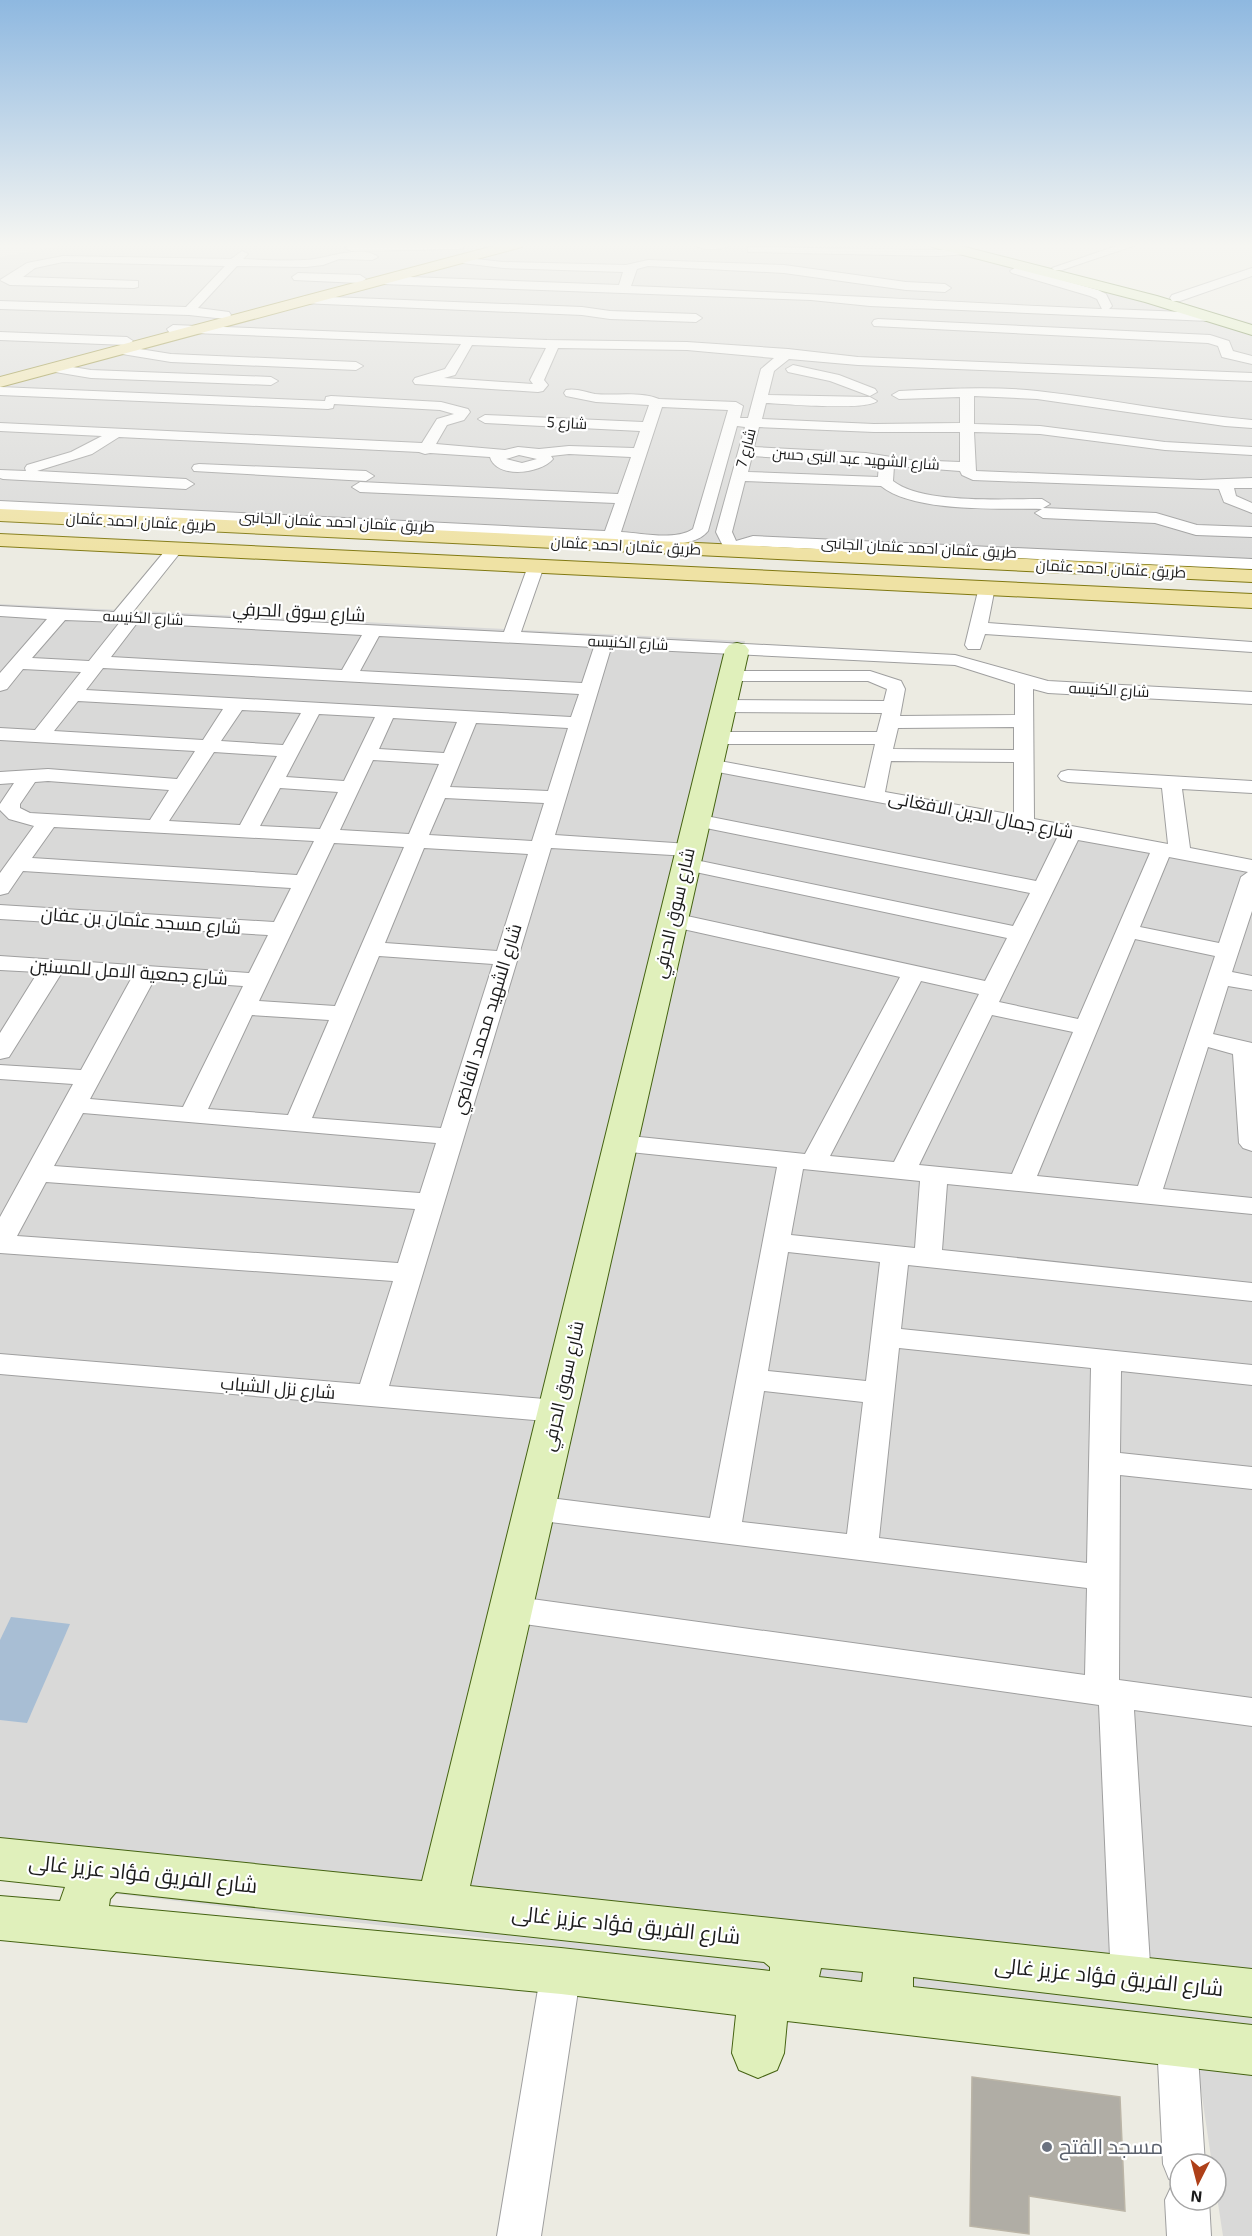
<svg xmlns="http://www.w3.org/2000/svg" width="1252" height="2236" font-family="'Exo 2',Cairo,sans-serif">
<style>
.residential{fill:#d9d9d8}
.water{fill:#a8bed4}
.building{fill:#b0ada5;stroke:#bbb5a7;stroke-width:1.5}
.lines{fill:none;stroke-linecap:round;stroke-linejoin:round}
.street-casing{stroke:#9f9f9f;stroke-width:2}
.secondary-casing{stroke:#456312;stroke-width:2}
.primary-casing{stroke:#817912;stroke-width:2}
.street{fill:#fff;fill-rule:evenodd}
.secondary{fill:#e0f0bb;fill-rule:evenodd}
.primary{fill:#efe2a4;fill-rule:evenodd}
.worship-dot{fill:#6b7280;stroke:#fff;stroke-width:2}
.labels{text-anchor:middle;stroke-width:4.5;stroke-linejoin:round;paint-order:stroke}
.far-street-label{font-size:15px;fill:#1b1b1b;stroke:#fff}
.street-label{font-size:18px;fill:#1b1b1b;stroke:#fff}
.near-street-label{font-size:21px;fill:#1b1b1b;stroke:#fff}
.near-worship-label{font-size:21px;fill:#5b616d;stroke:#fff;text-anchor:start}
</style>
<rect width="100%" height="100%" fill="#ecebe2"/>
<path class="residential" d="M69 244H946L1252 323V571L0 510V257Z
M0 604 745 641 723 762 1252 861V2236H1223L1216 2190V2164H1212L1191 2022 0 1880Z"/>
<path class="water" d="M11 1617 70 1624 27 1723 0 1720V1640Z"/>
<path class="building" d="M972 2077 1120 2097 1125 2211 1029 2196V2234L970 2226Z"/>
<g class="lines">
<defs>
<path id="street" d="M463 244V248L459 249 351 251 345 248 351 245Z
M692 244H729L730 245C721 251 700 250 692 244Z
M1122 244H1139L1062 270H1054L1052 268Z
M752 247 938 250 968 248 974 251 968 254 938 256 748 252V248Z
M242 251 248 254 243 259C264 260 284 261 305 260 324 260 361 243 378 257L372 260 339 259 323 265 306 267 237 266 198 308 229 312 231 315 229 318 225 319 189 315 0 309V301L186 307 225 266 63 262 35 268 23 277 138 281V287L134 288 10 285 0 280 27 263 63 256 231 259Z
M458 257 503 262 626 265 648 260 784 265 906 282 945 284 951 288 945 292 906 290 784 273 648 266 637 269 631 286C788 292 945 302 1102 309L1097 299 1090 296 1012 273 1010 271 1016 267 1098 290 1106 294 1112 306 1109 309 1209 313 1215 317 1209 321 870 306 811 300 382 284 376 280 382 276 619 285 623 272 503 268 454 262V258Z
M1252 268V276L1180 301H1172L1170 298 1172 295Z
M298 273 360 275 366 279 360 283 294 280 292 277Z
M305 296 582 307 610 311 696 314 702 318 696 322 610 319 582 315 301 303 299 300Z
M878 319 1210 335 1229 341 1233 351 1252 356V364L1222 357 1218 346 1208 343 874 326 872 323 874 320Z
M173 325 547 340 687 342 788 349 858 357 1252 373V381L858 365 789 359 774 371 768 395 870 397 877 401C867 411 784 404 766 403L762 419 874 424 960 423V397L899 399 892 395 899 391C945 389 991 386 1037 391 1109 399 1180 414 1252 420V428L1225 426 1037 399 974 396V424L1040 426 1165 442 1252 447V455L1165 450 1040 434 974 432 976 471 1201 480 1252 478V488H1234L1236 496 1252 503V513L1224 502 1219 489 973 480 962 475 960 471 894 466 893 481C922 504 1004 499 1042 499L1050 504 1043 508 1156 513 1197 525 1252 527V537L1196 535 1155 523 1043 518 1035 513 1042 509C1000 508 914 513 881 486L745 481 732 532 736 541 753 536 1252 559V569L753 546 745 548 742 554H727L716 532 745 427 737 426 708 531C692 552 641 542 617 541L614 548 608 550 600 545 602 540 0 511V501L605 531 615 503 360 492 352 487 360 482 618 494 631 457 569 454 551 456 553 459C541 474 496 479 490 457L430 453 425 454 419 452 119 437 92 454 37 471 186 479 194 484 186 489 3 479 0 478V470L26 471 25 468 27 465 71 452 102 436 0 431V423L422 443 437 419 454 414 440 410 334 404 333 408 328 409 0 395V387L325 401 326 397 331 396 441 402 468 409 470 412 464 420 447 425 436 444 505 450 518 447 539 449 569 446 634 448 640 431 485 423 478 419 485 415 643 422 649 405 596 402 566 396 564 393 566 390C576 388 586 392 595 394 616 396 640 391 659 399L736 402 743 406 740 418H748L761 369 774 358 687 350 558 348 544 380 548 385 543 391 538 392 415 384 413 381 415 378 445 369 461 344 169 332 167 329ZM472 345 546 348 530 380 533 384 444 378 455 375ZM662 407 728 410 693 529C675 541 641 533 621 532ZM759 427 874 432H960V462L910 460 866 453 754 447ZM519 455 537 459 522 463 506 459ZM752 456 879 464 878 477 748 472Z
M0 332 127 337 133 341 127 345 0 340Z
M121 346 171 354 356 362 363 366 356 370 171 362 116 353 114 350Z
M54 364 91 370 271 377 278 381 271 385 91 378 49 371 47 368Z
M793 365 839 375 875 389 877 392 870 396 830 381 788 372 786 369Z
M199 464 366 471 374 476 366 481 194 471 192 468 194 465Z
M175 544 183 549 132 613 504 632 528 566 536 561 544 566 521 632 955 655 1048 681 1252 692V704L1048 693 1033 689 1034 819 1168 844 1162 788 1068 782 1061 780 1058 776 1061 772 1068 770 1252 781V793L1182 789 1190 848 1252 860V911L1232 972 1252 976V990L1228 986 1213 1034 1252 1043V1151L1243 1148 1239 1143 1233 1054 1208 1047 1163 1189 1252 1198V1214L947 1184 942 1250 1252 1283V1301L908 1265 901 1329 1252 1365V1385L1121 1371 1120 1453 1252 1467V1489L1120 1475 1119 1680 1252 1698V1726L1134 1710 1151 1980 1145 1993 1131 1998 1117 1993 1111 1980 1099 1705 510 1622 498 1618 493 1609 498 1600 510 1596 1085 1675 1087 1588 534 1520 523 1516 518 1508 523 1500 534 1496 710 1518 777 1167 620 1151 611 1148 607 1143 611 1138 620 1135 805 1154 900 977 665 925 662 920 665 915 673 913 985 981 1007 938 686 870 678 869 675 864 678 859 686 858 1013 926 1030 893 696 826 689 824 686 820 689 816 696 814 1036 881 1058 836 702 769 699 765 702 761 709 759 865 788 875 744H716L709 742 706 738 709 734 716 732H877L882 713 723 712 716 710 714 706 716 702 723 700 884 701 887 689 868 681H730L724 680 721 676 724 672 730 671H870L901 681 905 689 900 716 1015 715V684L955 665 611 648 555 835 689 844 696 846 700 850 696 854 689 856 551 848 389 1386 557 1400 568 1404 572 1411 568 1418 557 1422 0 1374V1354L360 1384 393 1281 0 1253V1217L73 1084 0 1079V1065L81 1070 131 979 61 974 9 1057 0 1059V1033L38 972 0 970V956L249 973 268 935 0 919V905L274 922 291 888 23 871 8 893 0 895V873L34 826 9 819 0 810V804L14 783 0 784V772L48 769 177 779 195 751 0 740V728L35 730 81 672 23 669 7 689 0 691V673L47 619 0 616V606L114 612 169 546ZM65 620 120 622 89 661 32 658ZM137 623 362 635 342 670 111 657ZM379 636 594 647 582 683 360 671ZM103 668 579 694 571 717 86 690ZM78 701 223 709 203 740 54 731ZM242 710 301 713 283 745 221 741ZM319 714 375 717 344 781 286 777ZM393 718 457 722 444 753 379 749ZM476 723 568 728 548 791 450 787ZM1014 727V750L893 749 898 728ZM214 752 277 756 240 825 169 821ZM373 760 439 764 409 834 340 830ZM891 761 1014 762V815L885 792ZM48 781 169 790 150 820 30 813 20 808V804L35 782ZM280 788 338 792 320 829 260 826ZM445 798 544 803 532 841 429 835ZM54 827 314 841 297 875 32 858ZM1078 840 1150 853 1078 1019 999 1002ZM334 843 404 847 335 1006 259 1001ZM424 848 528 854 497 951 385 943ZM1169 857 1248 872 1241 877 1219 943 1140 927ZM1135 939 1215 956 1138 1186 1037 1176ZM379 956 493 964 441 1128 312 1118ZM154 980 243 986 183 1107 90 1099ZM921 981 979 994 894 1162 830 1156ZM252 1015 329 1020 288 1115 208 1109ZM992 1015 1073 1032 1012 1174 919 1165ZM83 1113 436 1143 420 1193 54 1166ZM803 1169 920 1181 915 1248 791 1235ZM46 1182 415 1209 398 1263 17 1236ZM788 1252 880 1262 866 1381 768 1371ZM899 1348 1091 1368 1087 1563 879 1538ZM764 1391 863 1402 847 1534 742 1522Z
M987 582 995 587 988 623 1252 642V652L985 634 980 649H968L965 645 979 587Z
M561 1953 575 1958 581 1971 541 2236H497L541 1971 547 1958Z
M1177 2022 1191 2028 1197 2041 1205 2164H1180V2200H1209L1211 2236H1167L1165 2200 1172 2185 1178 2182 1169 2179 1163 2164 1157 2041 1163 2028Z"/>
<path id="secondary" d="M930 244H953L1157 296 1252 325V335L1145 302 932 247Z
M737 643 745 645 749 650 470 1886 1252 1969V2017L913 1977V1987L1252 2025V2075L787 2021 784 2053 777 2070 758 2078 739 2070 732 2053 736 2015 561 1994 0 1940V1896L60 1901 65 1887 0 1880V1838L422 1881 725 650 729 645ZM116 1892 764 1962 770 1967V1971L561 1948 109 1906 110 1899ZM821 1968 863 1972 862 1982 819 1977Z"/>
<path id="primary" d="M501 244H524L522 247 0 387V377Z
M0 509 1252 570V582L0 521Z
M0 534 1252 594V608L0 546Z"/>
</defs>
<use href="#street" class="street-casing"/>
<use href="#secondary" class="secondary-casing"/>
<use href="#primary" class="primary-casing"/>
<use href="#street" class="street"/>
<use href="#secondary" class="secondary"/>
<use href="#primary" class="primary"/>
</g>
<linearGradient id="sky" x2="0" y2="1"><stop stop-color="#8eb8e0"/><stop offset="0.44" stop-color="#f6f6f2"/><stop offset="1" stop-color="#f6f6f2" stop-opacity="0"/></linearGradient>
<rect width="1252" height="557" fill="url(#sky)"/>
<circle class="worship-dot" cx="1047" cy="2147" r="6"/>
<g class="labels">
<g class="far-street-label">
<text transform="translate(567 423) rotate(3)" y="5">شارع 5</text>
<text transform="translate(746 448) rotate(-75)" y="5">شارع 7</text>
<text transform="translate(856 459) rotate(4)" y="5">شارع الشهيد عبد النبى حسن</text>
<text transform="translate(141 522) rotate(3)" y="5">طريق عثمان احمد عثمان</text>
<text transform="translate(337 522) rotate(3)" y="5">طريق عثمان احمد عثمان الجانبى</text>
<text transform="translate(626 546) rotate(3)" y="5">طريق عثمان احمد عثمان</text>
<text transform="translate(919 548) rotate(3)" y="5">طريق عثمان احمد عثمان الجانبى</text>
<text transform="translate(1111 569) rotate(3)" y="5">طريق عثمان احمد عثمان</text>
<text transform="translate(143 618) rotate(3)" y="5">شارع الكنيسه</text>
<text transform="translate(628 643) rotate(3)" y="5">شارع الكنيسه</text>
<text transform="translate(1109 690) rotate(3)" y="5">شارع الكنيسه</text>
</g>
<g class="street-label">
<text transform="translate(299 612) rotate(3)" y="6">شارع سوق الحرفي</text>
<text transform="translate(981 815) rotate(11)" y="6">شارع جمال الدين الافغانى</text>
<text transform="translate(674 913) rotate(-77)" y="6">شارع سوق الحرفي</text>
<text transform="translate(141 921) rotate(4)" y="6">شارع مسجد عثمان بن عفان</text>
<text transform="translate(129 972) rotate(4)" y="6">شارع جمعية الامل للمسنين</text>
<text transform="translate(487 1019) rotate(-73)" y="6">شارع الشهيد محمد القاضي</text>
<text transform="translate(563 1386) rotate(-77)" y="6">شارع سوق الحرفي</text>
<text transform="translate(278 1388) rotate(5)" y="6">شارع نزل الشباب</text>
</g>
<g class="near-street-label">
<text transform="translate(143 1874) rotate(6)" y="7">شارع الفريق فؤاد عزيز غالى</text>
<text transform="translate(626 1925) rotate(6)" y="7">شارع الفريق فؤاد عزيز غالى</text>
<text transform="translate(1109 1977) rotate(6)" y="7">شارع الفريق فؤاد عزيز غالى</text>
</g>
<g class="near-worship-label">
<text x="1059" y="2154">مسجد الفتح</text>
</g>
</g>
<g transform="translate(1198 2182) rotate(186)"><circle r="28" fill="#ffffff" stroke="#a4a4a4" stroke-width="1.5"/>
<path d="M0-4.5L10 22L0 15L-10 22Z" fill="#ae4019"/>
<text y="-9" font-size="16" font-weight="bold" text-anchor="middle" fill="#1b1b1b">N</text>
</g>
</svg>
